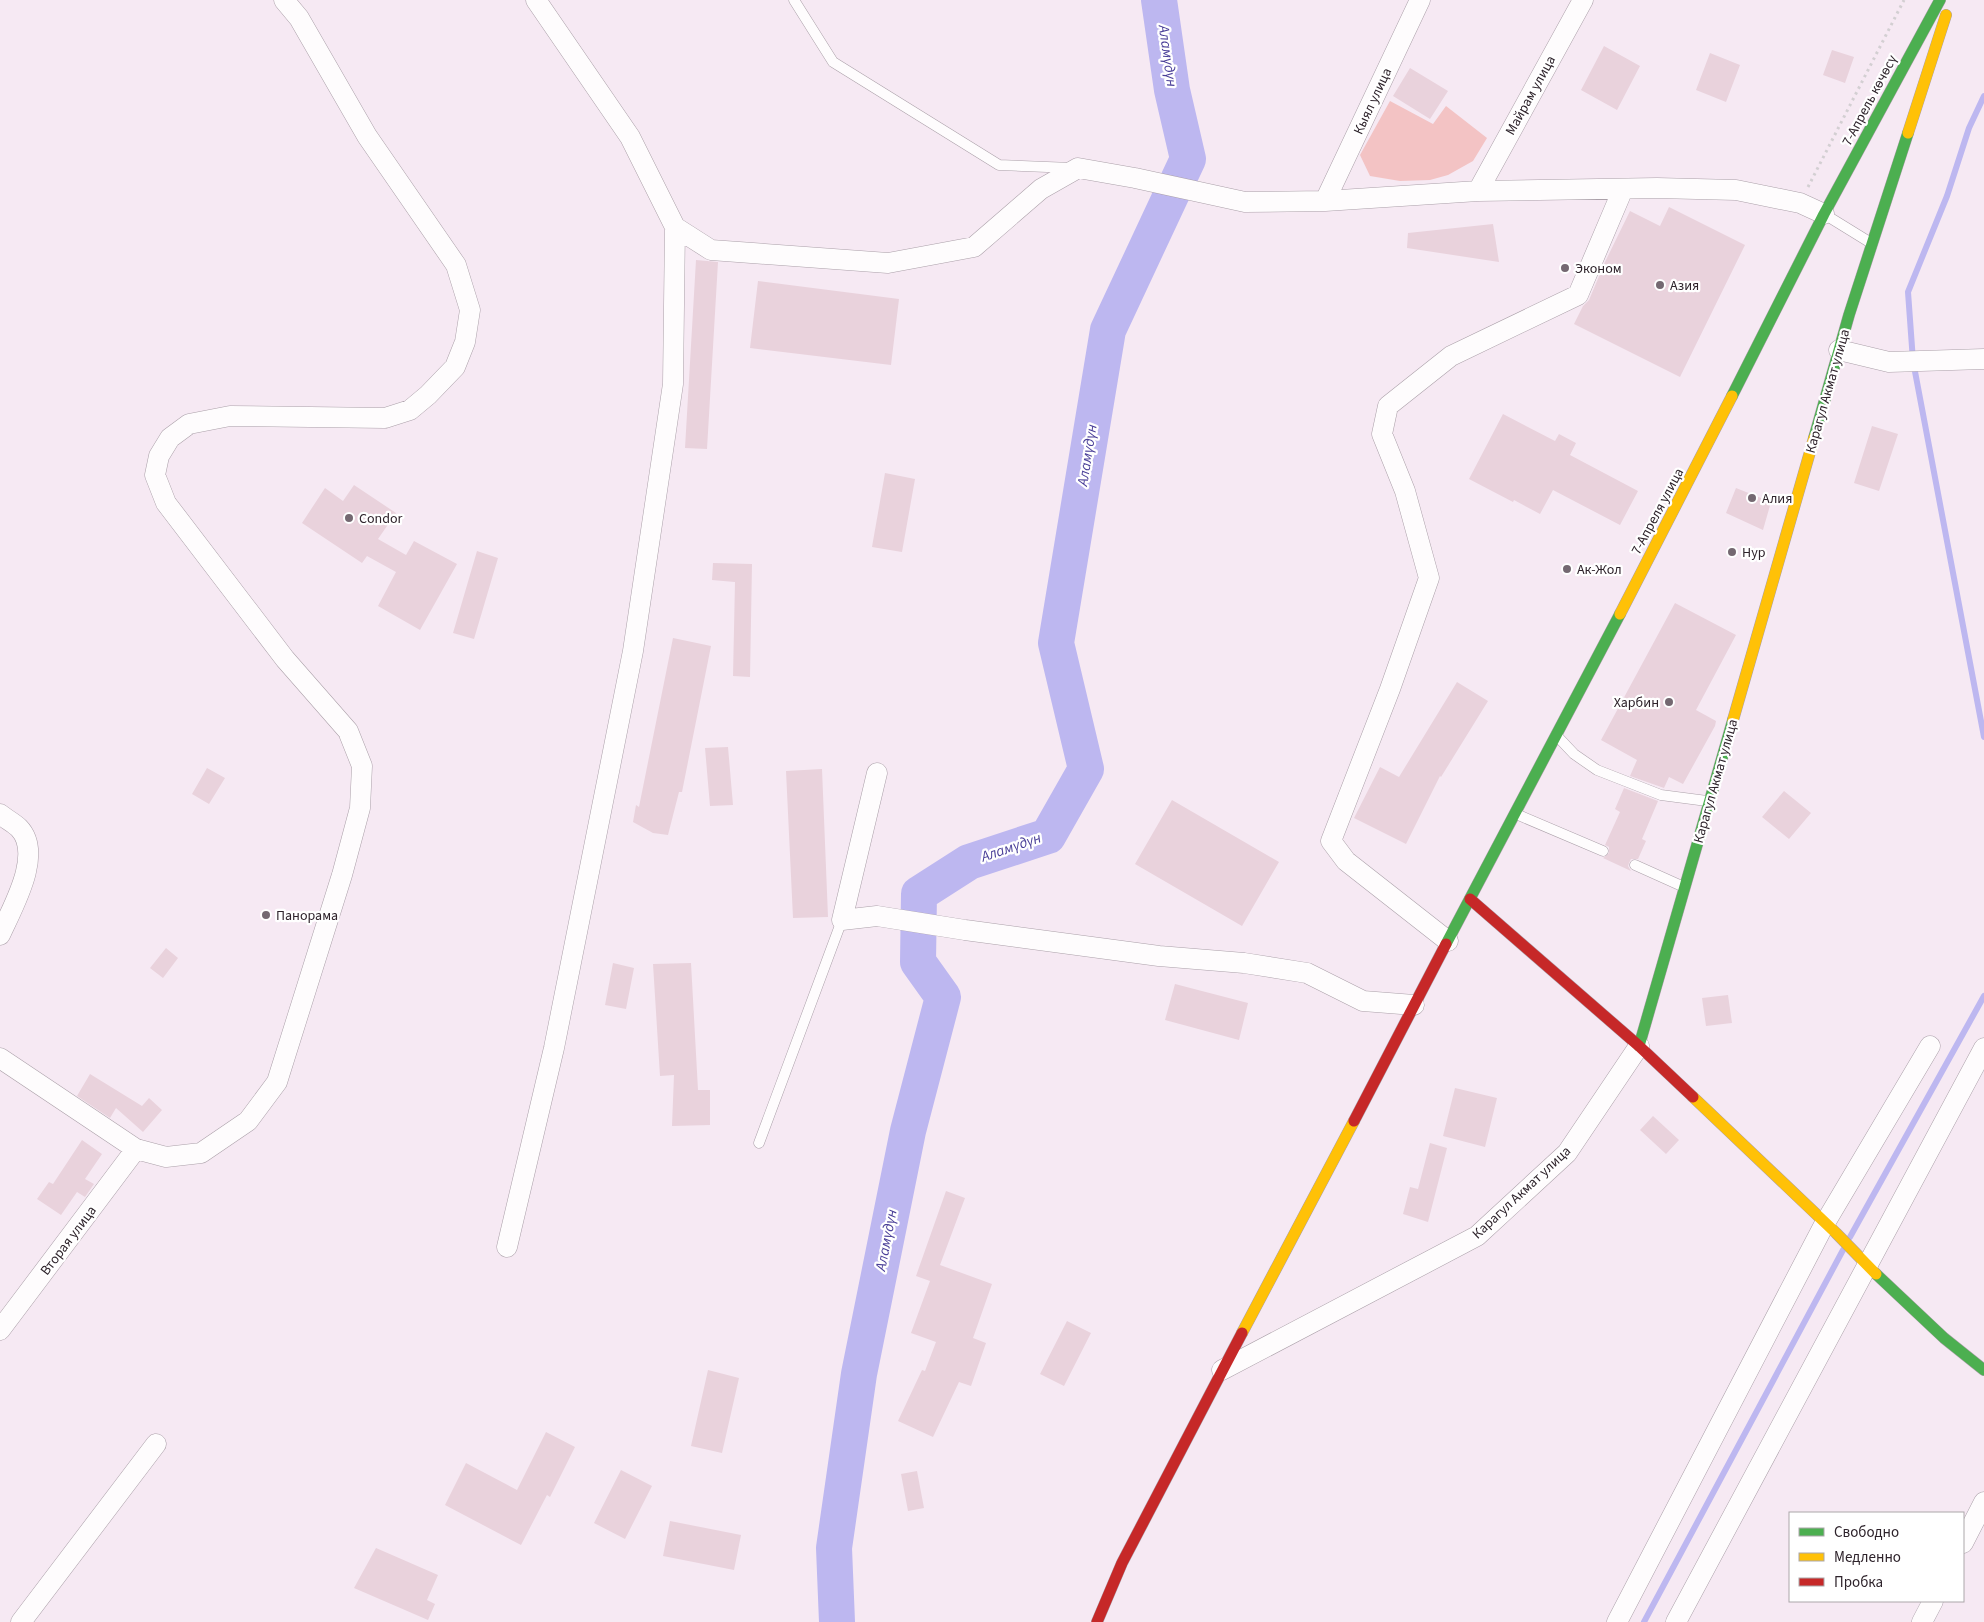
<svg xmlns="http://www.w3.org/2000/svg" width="1984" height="1622" font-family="'Source Sans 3',sans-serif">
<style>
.green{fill:#f3c3c4}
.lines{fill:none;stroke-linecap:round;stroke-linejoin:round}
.stream{stroke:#bdb7f0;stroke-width:6}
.river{stroke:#bdb7f0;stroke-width:36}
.building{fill:#e9d2dc}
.lane-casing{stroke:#aba0a9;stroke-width:11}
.street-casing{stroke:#aba0a9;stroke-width:21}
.fast-casing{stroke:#aba0a9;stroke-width:12}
.slow-casing{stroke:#aba0a9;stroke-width:12}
.jam-casing{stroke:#aba0a9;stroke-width:12}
.path{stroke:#d3cfd2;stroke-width:3;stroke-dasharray:2.5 4;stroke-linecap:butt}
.lane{stroke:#fefcfd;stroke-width:10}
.street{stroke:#fefcfd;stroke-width:20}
.fast{stroke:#4caf50;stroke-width:11}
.slow{stroke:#ffc107;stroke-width:11}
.jam{stroke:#c62828;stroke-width:11}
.poi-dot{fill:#746871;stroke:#fff;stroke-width:2}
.labels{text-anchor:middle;stroke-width:4.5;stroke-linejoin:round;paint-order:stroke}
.street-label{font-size:14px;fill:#2e232b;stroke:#fff}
.poi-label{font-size:14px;fill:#2e232b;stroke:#fff;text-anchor:start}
.water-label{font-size:15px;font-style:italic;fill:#4a3f98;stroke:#fff}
</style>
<rect width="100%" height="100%" fill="#f6e9f3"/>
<path class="green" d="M1390 101 1433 124 1446 106 1487 138 1473 161 1448 175 1430 180 1400 181 1370 176 1360 155Z"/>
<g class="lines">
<path class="stream" d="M1984 96 1969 128 1947 196 1908 292 1913 361 1984 737
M1850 1237 1984 996
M1644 1622 1843 1250"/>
<path class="river" d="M837 1622 834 1548 859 1374 908 1131 943 997 918 962 919 894 969 862 1048 836 1086 769 1056 643 1108 330 1188 159 1172 90 1159 0"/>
</g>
<path class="building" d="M1604 46 1640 66 1617 110 1581 90Z
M1832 50 1854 57 1845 83 1823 75Z
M1710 53 1740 65 1726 102 1696 90Z
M1410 68 1448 91 1430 119 1393 96Z
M1669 207 1745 245 1680 377 1574 324 1583 306 1589 300 1605 262 1630 211 1660 226Z
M1493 224 1499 262 1407 248 1408 233Z
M696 260 718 262 707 449 685 448Z
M758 281 899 299 891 365 750 348Z
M1503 414 1555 441 1559 434 1576 443 1570 455 1638 491 1620 525 1553 490 1540 514 1514 500 1513 502 1469 479Z
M1872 426 1898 434 1879 491 1854 483Z
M885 473 915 479 902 552 872 547Z
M354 485 396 513 378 539 406 555 414 541 457 564 420 630 378 606 396 572 367 556 362 563 302 523 325 488 343 501Z
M1736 488 1771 502 1763 530 1726 513Z
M477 551 498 558 474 639 453 633Z
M713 563 752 564 750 677 733 676 735 582 712 580Z
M1675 603 1736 635 1696 710 1716 721 1715 726 1683 784 1669 777 1664 788 1630 776 1637 760 1601 740Z
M673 638 711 646 682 792H679L668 835 653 833 633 822 636 805 639 807Z
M1457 682 1488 701 1441 777 1440 776 1406 844 1354 818 1380 767 1399 777Z
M728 747 733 805 710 806 705 748Z
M207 768 225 778 209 804 192 794Z
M822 769 828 917 793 918 786 771Z
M1624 788 1658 801 1642 839 1646 841 1638 859H1631L1629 863 1628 866 1631 871 1603 858 1609 853V847L1605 845 1620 812 1615 809Z
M1784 791 1811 813 1789 839 1762 817Z
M1172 800 1279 862 1242 926 1135 864Z
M166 948 178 958 163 978 150 968Z
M613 963 634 968 626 1009 605 1005Z
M691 963 698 1090H710V1125L672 1126 674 1075 660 1076 653 964Z
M1175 984 1248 1003 1239 1040 1165 1020Z
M1728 995 1732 1023 1706 1026 1702 998Z
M90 1074 142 1106 149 1098 162 1110 143 1132 116 1108 110 1118 77 1096Z
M1455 1088 1497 1098 1485 1147 1443 1136Z
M1653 1116 1679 1140 1666 1154 1640 1130Z
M82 1140 102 1154 85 1179 94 1184 85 1197 77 1192 61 1215 37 1199 49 1182 53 1184Z
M1430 1143 1447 1148 1428 1222 1403 1214 1410 1187 1418 1189Z
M946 1191 965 1198 940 1265 992 1284 973 1338 986 1343 971 1386 959 1382 933 1437 898 1421 922 1370 925 1371 936 1342 911 1333 930 1281 916 1276Z
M1067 1321 1091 1333 1064 1386 1040 1374Z
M708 1370 739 1378 722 1453 691 1446Z
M546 1432 575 1447 550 1497 547 1495 521 1545 445 1505 466 1463 517 1490Z
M621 1470 652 1486 625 1539 594 1523Z
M917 1471 924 1508 908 1511 901 1474Z
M670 1521 741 1535 734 1570 663 1556Z
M376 1548 438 1575 427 1600 435 1604 428 1620 354 1588Z"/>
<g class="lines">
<defs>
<path id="lane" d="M794 0 833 62 999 165 1072 168
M1824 214 1871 243
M1557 736 1574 754 1597 770 1661 795 1707 801
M1516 814 1603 851
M1635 865 1684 887
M759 1143 842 920"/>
<path id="street" d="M536 0 630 137 675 227 711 250 888 263 974 247 1041 189 1078 168 1135 178 1245 202 1325 201 1478 191 1657 188 1736 190 1800 203 1824 214
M1478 191 1583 0
M1325 201 1420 0
M1839 350 1889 362 1984 359
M877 773 842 920 877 916 965 930 1159 956 1244 963 1307 973 1363 1001 1414 1005
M0 814C6 819 14 823 19 828 44 854 12 908 0 935
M1448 941 1346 861 1331 841 1390 689 1429 578 1405 491 1382 434 1388 406 1451 356 1578 295 1623 189
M0 1058 136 1149 166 1157 201 1153 248 1121 277 1082 342 875 360 808 362 766 348 731 285 659 166 503 155 475 159 456 170 438 189 424 230 416 385 418 410 410 428 395 455 367 465 342 470 310 456 265 367 136 299 18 284 0
M507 1247 554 1048 633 651 673 384 675 227
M0 1330 136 1149
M1222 1370 1477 1236 1567 1153 1639 1046
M1963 1543 1984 1502
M21 1622 156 1444
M1617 1622 1825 1223 1930 1046
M1676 1622 1984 1048
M1922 1622 1933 1601"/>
<path id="fast" d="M1732 396 1824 214 1940 0
M1814 438 1849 315 1908 133
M1446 944 1620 614
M1639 1046 1733 720
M1876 1274 1944 1338 1984 1370"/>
<path id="slow" d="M1908 133 1946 15
M1620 614 1732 396
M1733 720 1814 438
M1693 1097 1836 1233 1876 1274
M1242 1333 1354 1121"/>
<path id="jam" d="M1470 899 1639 1046 1693 1097
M1354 1121 1446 944
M1097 1622 1122 1563 1242 1333"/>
</defs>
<use href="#lane" class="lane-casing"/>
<use href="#street" class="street-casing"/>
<use href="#fast" class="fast-casing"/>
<use href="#slow" class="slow-casing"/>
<use href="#jam" class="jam-casing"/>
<path class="path" d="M1808 187 1904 0"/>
<use href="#lane" class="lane"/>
<use href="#street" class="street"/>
<use href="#fast" class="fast"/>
<use href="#slow" class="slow"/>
<use href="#jam" class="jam"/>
</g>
<g class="poi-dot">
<circle cx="1565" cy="268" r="5"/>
<circle cx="1660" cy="285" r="5"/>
<circle cx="1752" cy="498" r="5"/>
<circle cx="349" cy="518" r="5"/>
<circle cx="1732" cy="552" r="5"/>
<circle cx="1567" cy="569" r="5"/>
<circle cx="1669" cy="702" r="5"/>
<circle cx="266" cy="915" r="5"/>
</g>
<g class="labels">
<g class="street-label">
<text transform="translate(1530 95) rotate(-61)" y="5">Майрам улица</text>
<text transform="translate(1869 100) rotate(-62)" y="5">7-Апрель көчөсү</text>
<text transform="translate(1372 101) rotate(-65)" y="5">Кыял улица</text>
<text transform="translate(1827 391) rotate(-74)" y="5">Карагул Акмат улица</text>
<text transform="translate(1657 511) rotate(-62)" y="5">7-Апреля улица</text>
<text transform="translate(1715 781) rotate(-74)" y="5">Карагул Акмат улица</text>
<text transform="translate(1521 1192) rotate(-43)" y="5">Карагул Акмат улица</text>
<text transform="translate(68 1240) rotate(-53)" y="5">Вторая улица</text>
</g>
<g class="poi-label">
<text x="1575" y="273">Эконом</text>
<text x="1670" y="290">Азия</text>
<text x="1762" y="503">Алия</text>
<text x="359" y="523">Condor</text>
<text x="1742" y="557">Нур</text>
<text x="1577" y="574">Ак-Жол</text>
<text x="1659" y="707" text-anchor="end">Харбин</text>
<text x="276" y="920">Панорама</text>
</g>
<g class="water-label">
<text transform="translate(1168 56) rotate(82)" y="5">Аламүдүн</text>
<text transform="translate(1087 455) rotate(-81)" y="5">Аламүдүн</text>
<text transform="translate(1011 847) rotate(-19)" y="5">Аламүдүн</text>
<text transform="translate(886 1240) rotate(-79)" y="5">Аламүдүн</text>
</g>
</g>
<rect x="1789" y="1512" width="175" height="90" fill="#ffffff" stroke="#aba7aa"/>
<rect x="1799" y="1528" width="25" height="8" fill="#4caf50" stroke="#aba7aa"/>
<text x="1834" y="1537" font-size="15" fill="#2e232b">Свободно</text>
<rect x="1799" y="1553" width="25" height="8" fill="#ffc107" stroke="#aba7aa"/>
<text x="1834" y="1562" font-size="15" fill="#2e232b">Медленно</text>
<rect x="1799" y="1578" width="25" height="8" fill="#c62828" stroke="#aba7aa"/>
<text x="1834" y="1587" font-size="15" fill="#2e232b">Пробка</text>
</svg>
